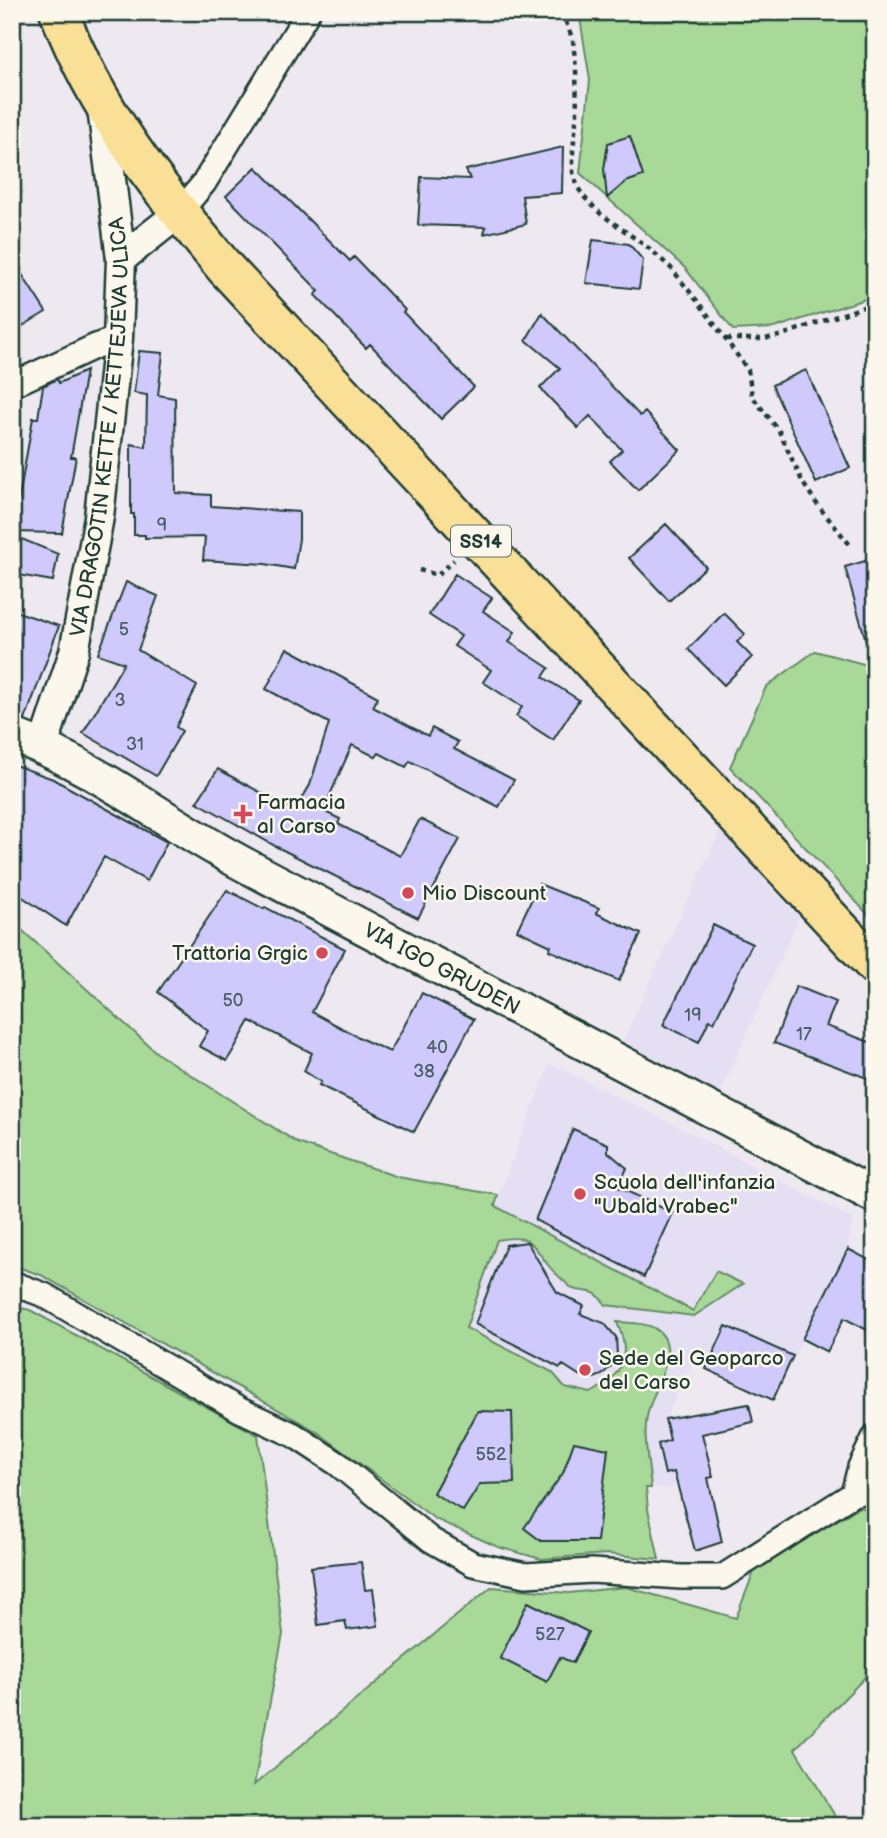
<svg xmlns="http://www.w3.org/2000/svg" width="887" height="1838" font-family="'Balsamiq Sans',sans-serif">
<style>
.built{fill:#e5dff4}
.green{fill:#a9d999;stroke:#648b66;stroke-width:2}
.building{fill:#d0c9fc;stroke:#1f3d34;stroke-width:2}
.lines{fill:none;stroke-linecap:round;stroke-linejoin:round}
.minor-casing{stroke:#1f3d34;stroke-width:28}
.tertiary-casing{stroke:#1f3d34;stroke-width:33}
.secondary-casing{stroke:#1f3d34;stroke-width:38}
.primary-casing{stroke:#1f3d34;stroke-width:42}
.path{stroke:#1f3d34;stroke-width:4.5;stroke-dasharray:5 5;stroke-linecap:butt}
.minor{stroke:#fbf7ec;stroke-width:23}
.tertiary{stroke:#fbf7ec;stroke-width:28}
.secondary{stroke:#fbf7ec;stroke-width:33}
.primary{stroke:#fadf96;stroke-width:37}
.poi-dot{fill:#d1495b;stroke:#fbf7ec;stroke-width:2.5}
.labels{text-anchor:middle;stroke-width:5;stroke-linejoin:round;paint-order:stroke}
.number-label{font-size:18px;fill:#4b6066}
.shield{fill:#fbf7ec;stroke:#61756b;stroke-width:2}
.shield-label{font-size:19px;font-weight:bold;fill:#1f3d34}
.street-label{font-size:21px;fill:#1f3d34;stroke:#fbf7ec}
.poi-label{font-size:21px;fill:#1f3d34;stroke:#fbf7ec;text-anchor:start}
</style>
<rect width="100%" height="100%" fill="#eee9f1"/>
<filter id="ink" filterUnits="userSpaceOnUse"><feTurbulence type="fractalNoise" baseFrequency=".0143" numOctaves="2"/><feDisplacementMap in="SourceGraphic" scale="14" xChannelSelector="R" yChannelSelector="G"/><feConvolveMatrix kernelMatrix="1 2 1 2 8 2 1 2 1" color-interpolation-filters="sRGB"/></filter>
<g filter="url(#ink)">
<path class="built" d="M720 830 799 918 720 1093 623 1041Z
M550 1063 693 1134 855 1220 851 1229 848 1249 773 1400 692 1364 665 1419 670 1440 666 1441 665 1474 675 1472 678 1486 669 1489 646 1487 440 1345Z"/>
<path class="green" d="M577 12H875V296L774 328 733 330 685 268 580 173 590 80 580 18Z
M815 651 875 667V922L730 767 766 687Z
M12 921 158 1054 298 1143 398 1177 498 1195 495 1206 693 1311 716 1271 743 1284 694 1316 606 1305C593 1287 590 1294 573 1289 565 1282 555 1274 548 1265 530 1241 530 1234 497 1240L466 1328 552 1372 565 1387 591 1393C623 1375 632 1356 617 1322 628 1323 644 1322 654 1328 685 1345 653 1389 648 1412 642 1435 649 1464 651 1488H646L648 1509 659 1559 607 1554 541 1559 498 1547 435 1519 316 1431 41 1275 12 1265Z
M12 1306 30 1310 258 1435 283 1634 254 1785 491 1587 569 1593 626 1587 736 1618 755 1569 858 1508H875V1667L795 1749 841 1826H12Z"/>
<path class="building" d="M630 136 643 176 626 182 607 198 604 169 608 143Z
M563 147 562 193 522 196 526 224 484 234 486 227 418 225 421 177 470 179 466 170Z
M256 167 350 261 354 257 405 310 403 312 474 387 441 419 370 344 366 348 315 295 319 291 226 196Z
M593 240 629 244 643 260 639 289 586 283Z
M12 259 46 312 21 327 12 313Z
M542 313 640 416 645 412 680 450 638 490 610 461 622 450 590 416 578 428 540 388 560 368 526 340Z
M139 351 163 353 158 395 175 398 176 493 211 495V506L299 512V539L294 569 265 564 203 560 205 537 145 538V535H134V514H131V444L146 447 147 395 134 393Z
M806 370 850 468 816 483 772 385Z
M86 371 71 457H76L62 533 13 532 33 418H38L43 386 57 379 59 383Z
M666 524 706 567 669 601 629 558Z
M12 535 58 554 53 581 12 574Z
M875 558V647L868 648 845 567Z
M455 574 492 598 483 611 515 632 509 642 549 668 543 677 579 700 553 740 516 716 522 707 483 682 491 670 454 646 461 636 429 615Z
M126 582 158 596 138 650 197 686 176 727 182 731 156 776 83 733 124 663 98 654Z
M12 610 59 626 25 720 12 716Z
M724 613 745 634 737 642 752 657 724 685 688 649Z
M287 648 378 697 373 707 428 736 432 728 458 742 454 749 514 780 499 807 410 761 406 767 379 753 376 757 352 745 323 811 340 819 338 824 400 856 420 819 460 839 418 918 277 847 197 802 218 769 289 808 292 804 297 807 310 785 329 723 266 689Z
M12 764 53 779 167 842 147 881 104 857 66 926 12 890Z
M539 884 599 908 596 913 641 934 619 981 549 950 551 946 517 930Z
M227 890 264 909 265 907 345 949 312 1012 362 1039 390 1052 422 993 474 1019 414 1132 319 1085 321 1082 304 1071 312 1053 250 1021 227 1061 199 1046 208 1031 158 992Z
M713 925 752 944 714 1022 709 1020 699 1042 663 1025Z
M796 986 836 1002 826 1026 875 1044V1081L774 1043Z
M573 1129 608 1144V1152L627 1168 618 1187 673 1213 644 1277 535 1220Z
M527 1242 557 1292 584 1306 580 1314 604 1323 616 1337 617 1355 613 1364 602 1375 594 1378 579 1375 563 1365 560 1368 475 1324 506 1245Z
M848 1249 875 1263V1334L844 1318 827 1352 802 1339Z
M726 1326 793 1356 773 1400 706 1369Z
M749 1404 753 1422 702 1434 713 1477 708 1478 722 1542 695 1551 674 1472 665 1474 658 1444 670 1440 665 1419Z
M478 1411 512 1412 514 1483 480 1484 463 1511 433 1493Z
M574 1442 608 1449 597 1541H541L524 1528 563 1473Z
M361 1562 365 1590 373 1589 378 1626 347 1630 345 1621 318 1625 311 1567Z
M528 1602 588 1632 573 1663 560 1657 547 1682 500 1658Z"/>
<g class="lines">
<defs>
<path id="minor" d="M179 213 204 183 308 12
M12 385 96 346 118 338
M12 1283 44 1295 240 1410 294 1435 338 1464 431 1540 473 1564 526 1575 592 1571 681 1577H722L853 1494 875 1490
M853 1494 860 1467 875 1436"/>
<g id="tertiary">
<path d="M121 259 179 213"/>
<path id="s1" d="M43 746 74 652 99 517 118 338 121 259 102 108"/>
</g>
<g id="secondary">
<path id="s2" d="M12 735C97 766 168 825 247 866 456 976 666 1086 875 1196"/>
</g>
<path id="primary" d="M59 12C97 112 158 188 226 269L875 966"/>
</defs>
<use href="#minor" class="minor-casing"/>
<use href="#tertiary" class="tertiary-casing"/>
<use href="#secondary" class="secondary-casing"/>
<use href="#primary" class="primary-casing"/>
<path class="path" d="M562 12 573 40 576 69 577 113 573 150V172L578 188 585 198 601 214 650 249 671 268 702 307 748 370 752 396 779 431 803 483 819 507 851 546
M781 12C809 21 846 17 875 13
M726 339H764L779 336 875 303
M419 570 438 575 454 560"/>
<use href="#minor" class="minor"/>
<use href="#tertiary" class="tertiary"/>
<use href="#secondary" class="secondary"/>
<use href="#primary" class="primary"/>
</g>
</g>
<g class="poi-dot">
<path d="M239.5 803.5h7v7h7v7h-7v7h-7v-7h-7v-7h7z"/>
<circle cx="408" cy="893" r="7"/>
<circle cx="322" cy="953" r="7"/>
<circle cx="580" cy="1194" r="7"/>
<circle cx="585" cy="1370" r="7"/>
</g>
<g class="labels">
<g class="number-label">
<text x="162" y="531">9</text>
<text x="124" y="635">5</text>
<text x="120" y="706">3</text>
<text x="135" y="750">31</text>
<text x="233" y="1006">50</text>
<text x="693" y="1021">19</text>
<text x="804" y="1040">17</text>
<text x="437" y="1053">40</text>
<text x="424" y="1077">38</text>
<text x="491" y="1460">552</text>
<text x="550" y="1640">527</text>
</g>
<rect class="shield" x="451" y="525.5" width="60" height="31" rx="5"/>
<g class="shield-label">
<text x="481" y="548">SS14</text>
</g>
<g class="street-label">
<text dy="7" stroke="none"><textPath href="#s1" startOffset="326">VIA DRAGOTIN KETTE / KETTEJEVA ULICA</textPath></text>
<text dy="7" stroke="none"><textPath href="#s2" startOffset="490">VIA IGO GRUDEN</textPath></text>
</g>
<g class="poi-label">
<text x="257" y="809">Farmacia<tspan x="257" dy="24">al Carso</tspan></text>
<text x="422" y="900">Mio Discount</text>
<text x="308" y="960" text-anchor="end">Trattoria Grgic</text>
<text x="594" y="1189">Scuola dell'infanzia<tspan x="594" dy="24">"Ubald Vrabec"</tspan></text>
<text x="599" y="1365">Sede del Geoparco<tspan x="599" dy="24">del Carso</tspan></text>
</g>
</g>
<rect width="887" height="1838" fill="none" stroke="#fbf7ec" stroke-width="42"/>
<rect x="21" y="21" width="845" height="1796" fill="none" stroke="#1f3d34" stroke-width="2.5" filter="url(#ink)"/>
</svg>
